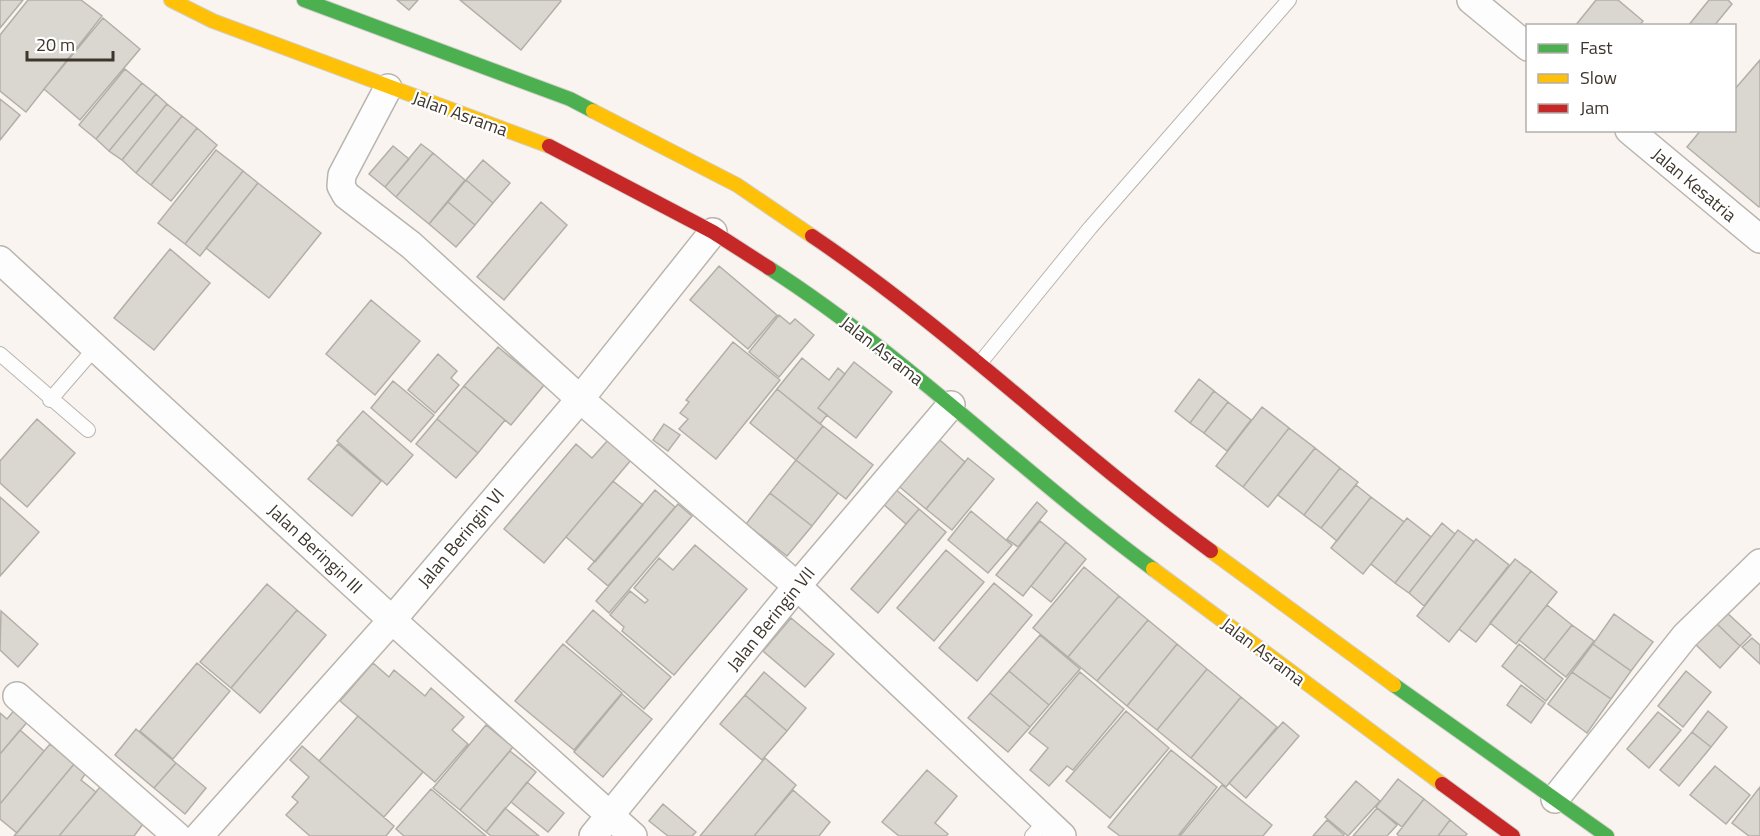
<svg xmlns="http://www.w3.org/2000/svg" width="1760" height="836" font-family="'Titillium Web',sans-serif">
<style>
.building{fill:#dad7d0;stroke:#b2afa8;stroke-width:1.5}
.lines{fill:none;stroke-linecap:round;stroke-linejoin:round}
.lane-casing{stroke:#bab4ae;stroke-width:16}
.street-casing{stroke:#bab4ae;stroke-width:30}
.fast-casing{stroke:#d2cfcb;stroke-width:16}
.slow-casing{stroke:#d2cfcb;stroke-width:16}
.jam-casing{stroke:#d2cfcb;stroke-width:16}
.lane{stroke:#fefdfd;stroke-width:14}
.street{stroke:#fefdfd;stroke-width:27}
.fast{stroke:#4caf50;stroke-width:14}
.slow{stroke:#ffc107;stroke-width:14}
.jam{stroke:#c62828;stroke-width:14}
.labels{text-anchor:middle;stroke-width:4.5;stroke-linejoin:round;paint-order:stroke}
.street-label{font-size:18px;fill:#3e362d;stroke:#fff}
</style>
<rect width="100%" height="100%" fill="#f9f4ef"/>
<path class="building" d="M0 0H23L0 28Z
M28 0H81L102 16 26 112 0 91V35Z
M397 0H418L409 10Z
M460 0H560L561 1 521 50Z
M1596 0H1618L1643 21 1639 26H1575Z
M1709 0H1728L1732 4 1714 26H1688Z
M103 18 140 49 80 120 44 89Z
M1760 60V206L1759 207 1687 147 1701 130H1734V90Z
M125 69 142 83 96 139 79 125Z
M142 83 156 94 109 151 96 139Z
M156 94 167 104 122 160 109 151Z
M0 99 20 115 0 140Z
M167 104 182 116 136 173 122 160Z
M182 116 197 128 151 185 136 173Z
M197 128 217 145 171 201 151 185Z
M421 144 433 153 396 197 385 187Z
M393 146 409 159 385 187 369 174Z
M216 150 243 171 185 244 158 223Z
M433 153 465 180 429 224 396 197Z
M483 160 510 183 493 203 466 180Z
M243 171 258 183 200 256 185 244Z
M466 180 493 203 475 225 448 202Z
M258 183 321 233 269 298 206 248Z
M448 202 475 225 456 247 429 224Z
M541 202 567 225 504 300 477 277Z
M170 249 210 283 154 350 114 318Z
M719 266 777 315 748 349 690 300Z
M371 300 420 341 375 395 326 354Z
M779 315 790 324 795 319 814 335 779 377 749 352Z
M733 342 780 380 716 459 679 429 688 419 680 413 689 402 686 400Z
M498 347 544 385 511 425 464 386Z
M438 354 457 371 451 378 459 385 435 413 408 390Z
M802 358 829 380 838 368 845 374 818 408 827 415 820 424 777 389Z
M854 362 892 392 856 438 818 408Z
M1199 379 1214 391 1190 423 1175 411Z
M393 381 434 415 411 442 371 408Z
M464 386 505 420 478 453 437 419Z
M777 389 823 426 796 460 750 423Z
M1214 391 1228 402 1204 433 1190 423Z
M1228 402 1251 420 1227 451 1204 433Z
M1262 407 1289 428 1243 487 1216 466Z
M363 411 413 455 387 485 337 441Z
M37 419 75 453 27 507 0 483V461Z
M437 419 478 453 456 478 416 444Z
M664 424 680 435 668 451 653 440Z
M823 426 873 465 846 499 796 460Z
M1289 428 1315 448 1268 507 1243 487Z
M934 435 965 462 926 509 895 483Z
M608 440 631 460 544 563 504 529 576 444 592 458Z
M338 444 381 481 352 516 308 479Z
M1315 448 1340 468 1304 515 1278 495Z
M968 458 994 479 952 530 926 509Z
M796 460 838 493 812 526 770 493Z
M1340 468 1358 482 1321 528 1304 515Z
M613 481 643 505 595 562 566 537Z
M1356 485 1371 497 1337 541 1321 528Z
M894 488 919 509 906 524 882 503Z
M655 490 675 507 608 586 588 569Z
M770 493 812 526 787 556 746 524Z
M0 497 39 532 0 576Z
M1371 497 1404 522 1363 574 1331 548Z
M1037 502 1047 511 1018 547 1007 539Z
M678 504 692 516 609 613 596 601Z
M919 509 946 532 878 613 851 589Z
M971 511 1012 545 988 573 948 540Z
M1407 518 1431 537 1395 583 1371 564Z
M1040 521 1066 542 1023 596 996 575Z
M1442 523 1455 534 1409 593 1395 583Z
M1458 530 1474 542 1424 606 1409 593Z
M1476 539 1509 565 1449 642 1417 616Z
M1066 542 1086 559 1051 602 1031 586Z
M695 545 747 589 674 675 622 631 624 627 610 615 630 591 645 603 648 600 634 588 659 558 673 570Z
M946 550 984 582 934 641 897 608Z
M1515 559 1531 571 1476 642 1459 629Z
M1084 567 1119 596 1068 657 1033 628Z
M1531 571 1557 592 1516 644 1490 623Z
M994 583 1032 615 977 681 939 648Z
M267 584 297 610 231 688 200 662Z
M1119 596 1148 620 1097 681 1068 657Z
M1547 605 1572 625 1544 660 1519 640Z
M297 610 326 635 260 713 231 688Z
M593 610 671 677 644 709 566 642Z
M1 611 38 644 18 667 0 650Z
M1725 611 1751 635 1740 646 1715 622Z
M1614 614 1653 642 1631 671 1593 644Z
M791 618 834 654 805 687 763 651Z
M1148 620 1177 644 1127 706 1097 681Z
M1715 622 1740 646 1720 668 1694 643Z
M1572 625 1594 641 1566 677 1544 660Z
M1040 635 1080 669 1049 705 1009 671Z
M1752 638 1760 645V664L1742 647Z
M563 644 622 693 574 750 515 701Z
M1177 644 1207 669 1157 730 1127 706Z
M1519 644 1563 679 1546 701 1502 666Z
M1593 644 1631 671 1611 699 1572 672Z
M197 663 230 691 173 759 140 731Z
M373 663 389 677 394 670 425 696 431 688 464 717 452 730 468 744 435 782 340 701Z
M1207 669 1241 697 1191 758 1157 730Z
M1009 671 1049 705 1030 727 990 693Z
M1686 671 1711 692 1683 727 1658 706Z
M764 672 806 708 787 731 745 695Z
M1080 672 1124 709 1073 770 1067 766 1049 786 1030 770 1048 748 1029 733Z
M1572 672 1611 699 1587 733 1548 704Z
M1521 685 1545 703 1531 723 1507 705Z
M990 693 1030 727 1008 752 968 718Z
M622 694 652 719 603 777 574 752Z
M745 695 787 731 762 760 720 724Z
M1241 697 1277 727 1226 787 1191 758Z
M16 708 29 720 0 754V713L7 719Z
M1126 711 1169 748 1110 818 1066 781Z
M1708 711 1727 727 1711 747 1692 732Z
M1658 712 1681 730 1649 768 1627 749Z
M358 716 423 772 384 817 319 761Z
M1283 722 1299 736 1246 798 1229 783Z
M486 725 513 747 460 810 433 788Z
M136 729 176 763 154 788 115 755Z
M20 730 44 751 0 804V754Z
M1692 732 1711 747 1679 786 1660 770Z
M50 744 74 764 17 833 0 819V804Z
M302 746 394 826 386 836H310L286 815 298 802 292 797 309 777 290 760Z
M1171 750 1217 787 1178 836H1120L1108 827Z
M510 751 536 772 486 832 460 810Z
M765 758 796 785 754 836H700Z
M176 763 206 788 185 814 154 788Z
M74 764 86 773 81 780 96 792 59 836H14Z
M1715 766 1750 795 1726 824 1690 795Z
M927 770 957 796 935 823 948 834 946 836H899L882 822Z
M1398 779 1424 799 1402 827 1376 807Z
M1356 781 1380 801 1348 836 1325 817Z
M527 782 564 813 548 832 511 802Z
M1222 785 1272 825 1263 836H1180Z
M100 787 143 824 134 836H59Z
M1760 787V836H1749L1732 823Z
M431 789 486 836H404L396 829Z
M793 790 830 822 819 836H754Z
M1424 799 1450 820 1438 836H1399L1397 834Z
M663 804 696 832 692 836H668L649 821Z
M505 808 539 836H491L486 832Z
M1377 808 1397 825 1387 836H1353Z
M1327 820 1344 835 1343 836H1313Z
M1450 820 1467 834 1465 836H1438Z"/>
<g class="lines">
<defs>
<path id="lane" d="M0 354 88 430
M980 363 1090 228 1289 0
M50 400 96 347
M1032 836 1046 821"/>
<path id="street" d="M1471 0 1528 47
M388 88 342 175 341 186 346 195 411 245 580 399 797 586 1062 836
M1629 130 1760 239
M0 260 392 620 633 836
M17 696 177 836
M1555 799 1685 636 1760 563
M199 836 392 620 580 399 713 232
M593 836 797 586 951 405"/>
<path id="fast" d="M304 0 570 99 593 111
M769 268C906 356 1022 473 1153 569
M1394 685 1607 836"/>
<path id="slow" d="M171 0 213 21 549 146
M593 111 737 185 812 236
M1211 551 1394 685
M1153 569 1442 784"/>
<path id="jam" d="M549 146 713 232 769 268
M812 236C953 331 1074 451 1211 551
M1442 784 1513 836"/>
</defs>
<use href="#lane" class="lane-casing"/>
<use href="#street" class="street-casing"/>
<use href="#fast" class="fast-casing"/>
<use href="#slow" class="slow-casing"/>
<use href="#jam" class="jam-casing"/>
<use href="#lane" class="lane"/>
<use href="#street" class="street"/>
<use href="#fast" class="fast"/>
<use href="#slow" class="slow"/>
<use href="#jam" class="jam"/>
</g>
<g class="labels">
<g class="street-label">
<text transform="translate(460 114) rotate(20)" y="6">Jalan Asrama</text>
<text transform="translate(1694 185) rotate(40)" y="6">Jalan Kesatria</text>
<text transform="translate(882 351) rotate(38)" y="6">Jalan Asrama</text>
<text transform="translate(461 538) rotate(-50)" y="6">Jalan Beringin VI</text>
<text transform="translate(315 549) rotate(43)" y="6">Jalan Beringin III</text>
<text transform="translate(771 619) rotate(-51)" y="6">Jalan Beringin VII</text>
<text transform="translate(1263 652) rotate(37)" y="6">Jalan Asrama</text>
</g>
</g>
<rect x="1526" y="24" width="210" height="108" fill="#ffffff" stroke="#b2afab" stroke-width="1.5"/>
<rect x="1538" y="44" width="30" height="9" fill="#4caf50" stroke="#b2afab" stroke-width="1.5"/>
<text x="1580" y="54" font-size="18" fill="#3e362d">Fast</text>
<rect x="1538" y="74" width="30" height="9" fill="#ffc107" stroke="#b2afab" stroke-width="1.5"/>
<text x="1580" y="84" font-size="18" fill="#3e362d">Slow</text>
<rect x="1538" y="104" width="30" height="9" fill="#c62828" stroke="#b2afab" stroke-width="1.5"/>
<text x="1580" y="114" font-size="18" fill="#3e362d">Jam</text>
<path d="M27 51v9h86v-9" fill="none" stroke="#3e362d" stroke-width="3"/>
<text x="36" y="51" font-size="18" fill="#3e362d" stroke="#ffffff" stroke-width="4.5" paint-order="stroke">20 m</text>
</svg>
